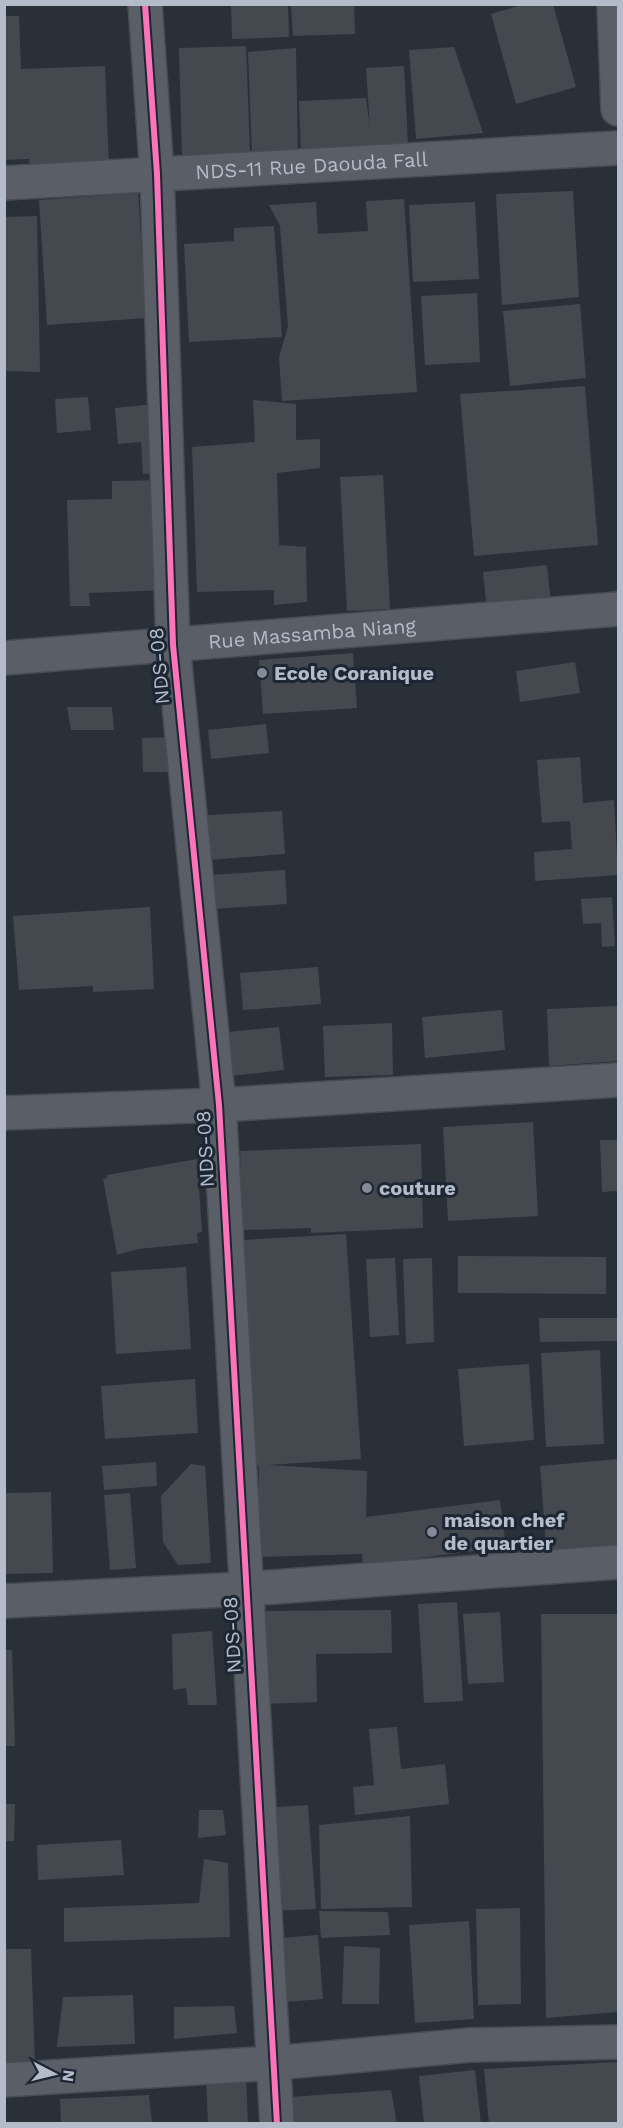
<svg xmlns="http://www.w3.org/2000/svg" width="623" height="2128" font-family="'Work Sans',sans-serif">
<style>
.building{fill:#444950}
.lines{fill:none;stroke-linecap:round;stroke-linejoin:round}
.street-casing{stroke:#484c53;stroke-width:36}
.street{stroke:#5a5e66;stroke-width:33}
.cycleway-casing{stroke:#1d2633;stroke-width:10}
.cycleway{stroke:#fb73b8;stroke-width:6}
.poi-dot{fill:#848b96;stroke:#1d2633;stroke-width:2}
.labels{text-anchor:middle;stroke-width:6;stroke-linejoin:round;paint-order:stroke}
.street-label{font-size:20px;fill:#b4bcc9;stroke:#1d2633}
.poi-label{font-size:20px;font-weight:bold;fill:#b4bcc9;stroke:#1d2633;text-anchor:start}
</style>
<rect width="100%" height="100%" fill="#2a3038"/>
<path class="building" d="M231 4H288L289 37 232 39Z
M291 4H354L355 34 293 36Z
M525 4H553L576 87 516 104 491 14Z
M4 16H19L21 69 105 66 109 168 30 171 29 159 4 160Z
M246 46 250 153 182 156 179 48Z
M454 47 483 133 416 139 409 50Z
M296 48 298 155 252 154 248 52Z
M404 66 408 145 301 154 299 101 366 98 370 128 366 68Z
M573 191 579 297 502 305 496 194Z
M138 193 146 318 47 325 39 200Z
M404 199 417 392 282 401 279 357 288 326 280 226 269 205 316 202 318 234 368 231 366 201Z
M475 202 479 279 413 282 409 205Z
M37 216 40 372 4 371V217Z
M274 226 282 337 189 342 184 244 234 241V228Z
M477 293 480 362 425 365 421 296Z
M580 304 586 378 510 386 503 311Z
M585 386 598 545 474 556 460 394Z
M88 397 91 430 57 433 55 399Z
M253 400 296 404V440L320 439V468L277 473 279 545 306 547 307 602 274 605V590L197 592 192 447 255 442Z
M154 404 159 473 143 474 141 442 118 444 115 408Z
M383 475 390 609 347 611 340 477Z
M167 480 170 590 89 593 90 606H70L67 500 112 499V481Z
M547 565 551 604 487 611 483 572Z
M353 653 357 708 263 714 259 660Z
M575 662 580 693 520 702 516 671Z
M67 707H112L114 730H71Z
M266 724 269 753 211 759 208 730Z
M172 737V772H143L142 738Z
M580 757 583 803 614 800 618 875 535 881 534 852 572 849 570 821 542 823 537 760Z
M282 811 285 854 209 860 208 815Z
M285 870 287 904 214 909 212 875Z
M612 897 615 946 602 947 601 923 583 924 581 899Z
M150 907 154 989 93 992V986L19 990 13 916Z
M318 967 321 1004 243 1010 240 973Z
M618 1006V1061L549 1066 547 1009Z
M502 1010 505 1050 425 1058 422 1017Z
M392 1023 393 1075 325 1077 323 1026Z
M279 1027 284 1070 222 1077 217 1033Z
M533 1122 538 1216 448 1221 443 1127Z
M600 1140H618V1191L602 1192Z
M421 1144 423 1228 311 1233V1228L243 1230 240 1151Z
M197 1159 202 1232 197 1233 198 1243 138 1249 117 1255 103 1179 107 1178V1175Z
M346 1234 361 1459 268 1465 367 1471 366 1517 500 1500 506 1547 363 1565 362 1554 259 1557V1465H256L243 1240Z
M458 1256 606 1257V1294L458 1293Z
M395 1258 399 1335 370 1337 366 1259Z
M432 1258 434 1342 406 1344 403 1259Z
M186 1267 191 1349 116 1354 111 1272Z
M539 1318H618V1341L540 1342Z
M600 1350 604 1444 546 1447 541 1353Z
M529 1364 534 1440 464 1446 458 1369Z
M195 1379 198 1433 105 1439 101 1386Z
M618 1459V1544L547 1558 540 1466Z
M156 1462 157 1486 104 1490 102 1466Z
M191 1464 205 1466 211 1563 178 1565 163 1542 161 1496Z
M51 1492 53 1573 5 1574V1493Z
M130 1493 136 1568 110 1570 104 1495Z
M457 1602 463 1701 424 1703 418 1604Z
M391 1610 392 1653 316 1654 317 1702 263 1704 261 1611Z
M500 1612 504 1682 468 1684 463 1614Z
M541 1614H618V2012L546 2018Z
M212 1631 217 1705H188L186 1688 173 1690 172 1634Z
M4 1650H12L15 1746H4Z
M397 1727 401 1769 445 1764 449 1804 355 1815 353 1787 374 1785 369 1729Z
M4 1804H15L14 1841H4Z
M308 1805 316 1909 272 1911 265 1808Z
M199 1810H223L226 1835 198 1838Z
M410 1816 412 1907 321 1909 319 1825Z
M121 1840 124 1875 38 1880 37 1845Z
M204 1859 228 1863 230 1937 64 1942V1908L199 1903Z
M520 1908 521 2004 478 2005 476 1909Z
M319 1911 388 1912 390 1935 321 1938Z
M469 1921 474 2019 415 2023 409 1925Z
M318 1935 323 1999 285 2002 280 1938Z
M344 1946 380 1948 379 2004H342Z
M4 1949H31L35 2062 4 2064Z
M133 1995 135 2044 57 2047 63 1997Z
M234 2006 237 2033 174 2039V2007Z
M618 2062V2124H489L484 2069Z
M475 2070 481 2124H424L419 2076Z
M246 2079 248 2124H208L206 2081Z
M391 2090 397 2124H295L290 2097Z
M149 2095 152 2124H61L60 2099Z"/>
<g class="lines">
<defs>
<g id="street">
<path d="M145 4 157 174 173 645 219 1105 277 2124"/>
<path d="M614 4 618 109"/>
<path id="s1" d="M4 183 618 148"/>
<path id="s2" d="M4 658 618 609"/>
<path d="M4 1113 219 1105 618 1080"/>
<path d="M4 1601 245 1589 618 1562"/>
<path d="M4 2080 274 2063 470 2045 618 2042"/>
</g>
</defs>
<use href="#street" class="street-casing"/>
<use href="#street" class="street"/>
<defs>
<path id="cycleway" d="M145 4 157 174 173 645 219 1105 277 2124"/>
</defs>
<use href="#cycleway" class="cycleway-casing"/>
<use href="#cycleway" class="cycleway"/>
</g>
<g class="poi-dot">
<circle cx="262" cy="673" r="6"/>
<circle cx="367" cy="1188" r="6"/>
<circle cx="432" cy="1532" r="6"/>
</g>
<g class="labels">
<g class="street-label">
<text dy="7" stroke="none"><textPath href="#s1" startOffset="308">NDS-11 Rue Daouda Fall</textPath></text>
<text dy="7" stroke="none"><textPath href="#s2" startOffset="309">Rue Massamba Niang</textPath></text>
<text transform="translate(159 666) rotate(-95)" y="7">NDS-08</text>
<text transform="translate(205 1149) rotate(-93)" y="7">NDS-08</text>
<text transform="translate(232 1635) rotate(-93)" y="7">NDS-08</text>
</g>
<g class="poi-label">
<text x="274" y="680">Ecole Coranique</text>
<text x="379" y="1195">couture</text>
<text x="444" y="1527">maison chef<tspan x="444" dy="23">de quartier</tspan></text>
</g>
</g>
<rect width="623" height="2128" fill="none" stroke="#b4bcc9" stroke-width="12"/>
<g transform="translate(54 2074) rotate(97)" stroke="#1d2633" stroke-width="4.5" paint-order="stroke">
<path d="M0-4.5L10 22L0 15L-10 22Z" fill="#b4bcc9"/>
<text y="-9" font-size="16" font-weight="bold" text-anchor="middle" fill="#b4bcc9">N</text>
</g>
</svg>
